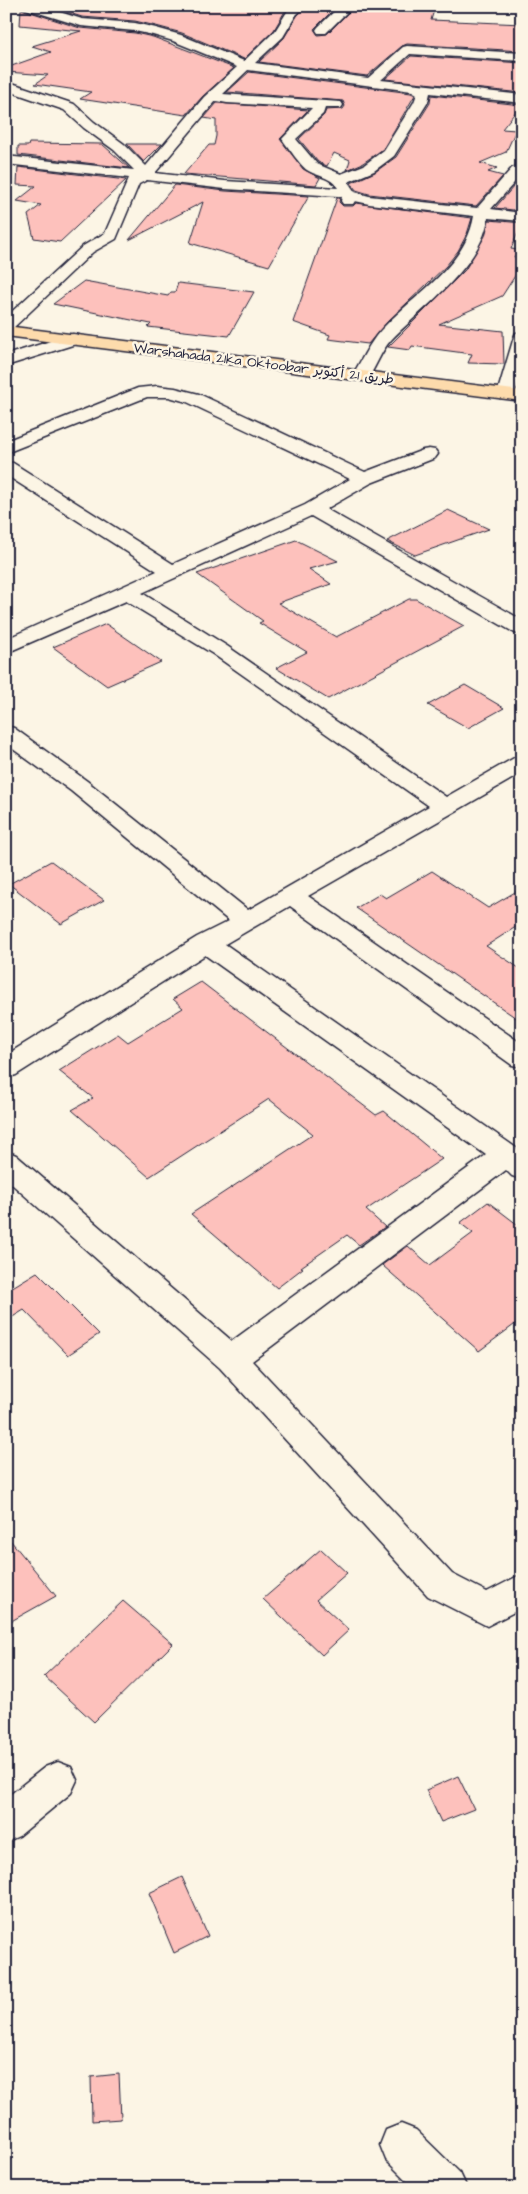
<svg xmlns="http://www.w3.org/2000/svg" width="528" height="2194" font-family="'Architects Daughter','Playpen Sans Arabic',sans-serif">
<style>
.building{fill:#fdc1bc;stroke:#22223b}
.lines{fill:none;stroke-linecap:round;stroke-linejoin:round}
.minor-casing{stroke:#22223b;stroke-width:3}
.major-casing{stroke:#22223b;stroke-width:3}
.minor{fill:#fcf5e5;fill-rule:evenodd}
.major{fill:#fddbac;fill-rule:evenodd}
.labels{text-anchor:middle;stroke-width:5;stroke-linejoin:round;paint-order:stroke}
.far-street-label{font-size:14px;fill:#22223b;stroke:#fcf5e5}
</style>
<rect width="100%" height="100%" fill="#fcf5e5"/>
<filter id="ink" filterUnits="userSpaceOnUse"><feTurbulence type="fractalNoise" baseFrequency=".02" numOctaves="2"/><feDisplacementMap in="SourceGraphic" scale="10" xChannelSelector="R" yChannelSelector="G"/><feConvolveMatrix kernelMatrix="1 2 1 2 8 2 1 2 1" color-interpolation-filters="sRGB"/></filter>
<g filter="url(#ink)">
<path class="building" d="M47 6H288L274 30 244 59 182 33 156 26 135 21 82 17Z
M307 6H337L314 29 318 35 327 34 355 6 435 7 431 20 522 24V51L407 44 402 46 367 76 259 62 284 38 297 16Z
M21 9 80 28 135 33 153 37 234 68 203 96 186 115 80 99 91 92 35 84 48 75 6 72V68L51 52 32 46 81 31 20 25Z
M411 56 522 63V93L385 79Z
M249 72 411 93 415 95 383 149 363 163 347 170 350 160 334 153 327 166 318 162 299 139 324 115 326 110 343 109 345 106 343 101 227 92Z
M431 95 521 105 502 129 516 130 506 152 480 163 497 168 488 172 503 176 476 206 369 194 356 190 351 183 375 172 396 157 430 103Z
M217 103 308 110 280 139 303 169 320 178 316 185 184 174 209 145H214L216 136V120L204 118Z
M29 143 102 144 129 168 18 155V146H28Z
M127 144H162L144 162Z
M18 167 126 180 60 242 34 238 28 215 41 205 17 201 36 186 17 185Z
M175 185 225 191 309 196 269 266 190 243 203 202 129 240Z
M514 186 522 188V211L495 208Z
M337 198H340L339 202 343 206H353L356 203 472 218 467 234 458 251 446 266 388 321 368 344 328 339 330 335 293 322Z
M489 220 522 223 511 249 518 250 514 257 522 258V265L502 296 439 324 503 331 504 364 468 363 472 354 412 346 410 350 388 347 465 270 485 236Z
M84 281 168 296 171 292H175L178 283 254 292 229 336 148 327 151 324 53 304Z
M448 510 489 529 415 555 387 541Z
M296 540 338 561 309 569 331 584 278 603 336 637 409 599H416L464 626 328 699 276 668 307 652 259 623 263 621 197 574Z
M106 624 161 662 107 686 53 647Z
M465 685 504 708 468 728 428 705Z
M51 861 104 900 61 924 9 884Z
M432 871 488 908 522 888V923L486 946 522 970V1022L356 908 380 894 386 898Z
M201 982 376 1115 384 1111 442 1159 366 1210 385 1227 359 1245 347 1235 301 1267 303 1268 277 1288 191 1214 313 1134 269 1099 149 1177 72 1110 93 1098 59 1071 118 1034 128 1042 183 1008 173 999Z
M488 1202 522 1228V1319L479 1351 382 1265 408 1246 430 1265 473 1233 460 1223Z
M37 1272 99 1334 68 1355 24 1310 6 1321V1291Z
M6 1535 56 1596 6 1624Z
M321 1549 347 1573 316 1600 349 1630 322 1655 263 1599Z
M123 1601 173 1644 94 1722 44 1676Z
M458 1776 474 1809 441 1822 426 1790Z
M182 1877 208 1936 174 1953 149 1893Z
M119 2074 121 2119 92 2121 91 2077Z"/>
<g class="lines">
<defs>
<path id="minor" d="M21 6H40L82 19 135 23 156 28 181 35 244 61 275 31 290 7 305 6 296 15 283 37 255 63 368 78 403 47 407 46 522 53V61L410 54 381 80 522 95V103L430 93 428 102 394 156 374 171 348 182 355 192 369 196 477 208 512 168 522 165V174L491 209 522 213V221L488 218C482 265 423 307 391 340 381 351 376 367 367 380H355L352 376C360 363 367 348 376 336 408 297 465 270 474 216L369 204 355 201 353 204H343L341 201 342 197 338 196 225 189 147 180 139 184 116 239 93 252 12 329 6 331V317L83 246 105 233 129 178 6 164V156L134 170 114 150 84 128 64 110 6 90V81L74 104 94 122 124 144 146 166 204 97 237 67 173 41 153 35 135 31 81 26 23 8ZM248 70 412 91 417 94 414 102 384 150 364 165 341 174 317 164 296 139 323 114 325 108H341L343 105 341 102 223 94ZM216 101 227 103 312 108 282 139C288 147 300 165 307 170 318 177 330 176 338 188L225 181 155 173Z
M340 6H353L326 33H318L316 30 318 27Z
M522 332V368L515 394 512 398H500L497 394 514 337 516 333Z
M73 334 79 335 81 339 79 343 6 366V355Z
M157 386 175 388 199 394 365 472 423 450 429 449 435 450 438 454 435 458 371 483 326 509 522 620V635L515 633 311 516 142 593 227 646 446 797 514 758 522 756V773L308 896 522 1044V1067L512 1065 290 906 225 944 522 1152V1179L512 1176 506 1170 252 1361 452 1574 487 1592 522 1574V1608L487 1626 428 1596 220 1368 6 1179V1151L16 1155 232 1341 486 1155 205 955 16 1075 6 1078V1055L197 937 229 921 71 791 6 744V726L14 728 87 781 248 910 429 806 213 654 126 601 6 653V639L157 571 6 475V462L13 463 173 564 305 505 350 479 187 402 169 397H147L6 453V441L138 388Z
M58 1762 71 1767 77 1780 71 1793 19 1836 6 1842V1798L45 1767Z
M401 2124 416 2130 460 2173 467 2188H414L386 2160 380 2145 386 2130Z"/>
<path id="major" d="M6 326 522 391V401L6 336Z"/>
</defs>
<use href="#minor" class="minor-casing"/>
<use href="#major" class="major-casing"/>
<use href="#minor" class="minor"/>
<use href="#major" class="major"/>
</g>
</g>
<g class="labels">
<g class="far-street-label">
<text transform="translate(264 363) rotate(7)" y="5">Warshahada 21ka Oktoobar طريق 21 أكتوبر</text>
</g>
</g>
<rect width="528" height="2194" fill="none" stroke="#fcf5e5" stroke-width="25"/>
<rect x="12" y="12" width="503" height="2169" fill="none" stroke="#22223b" stroke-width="2" filter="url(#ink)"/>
</svg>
